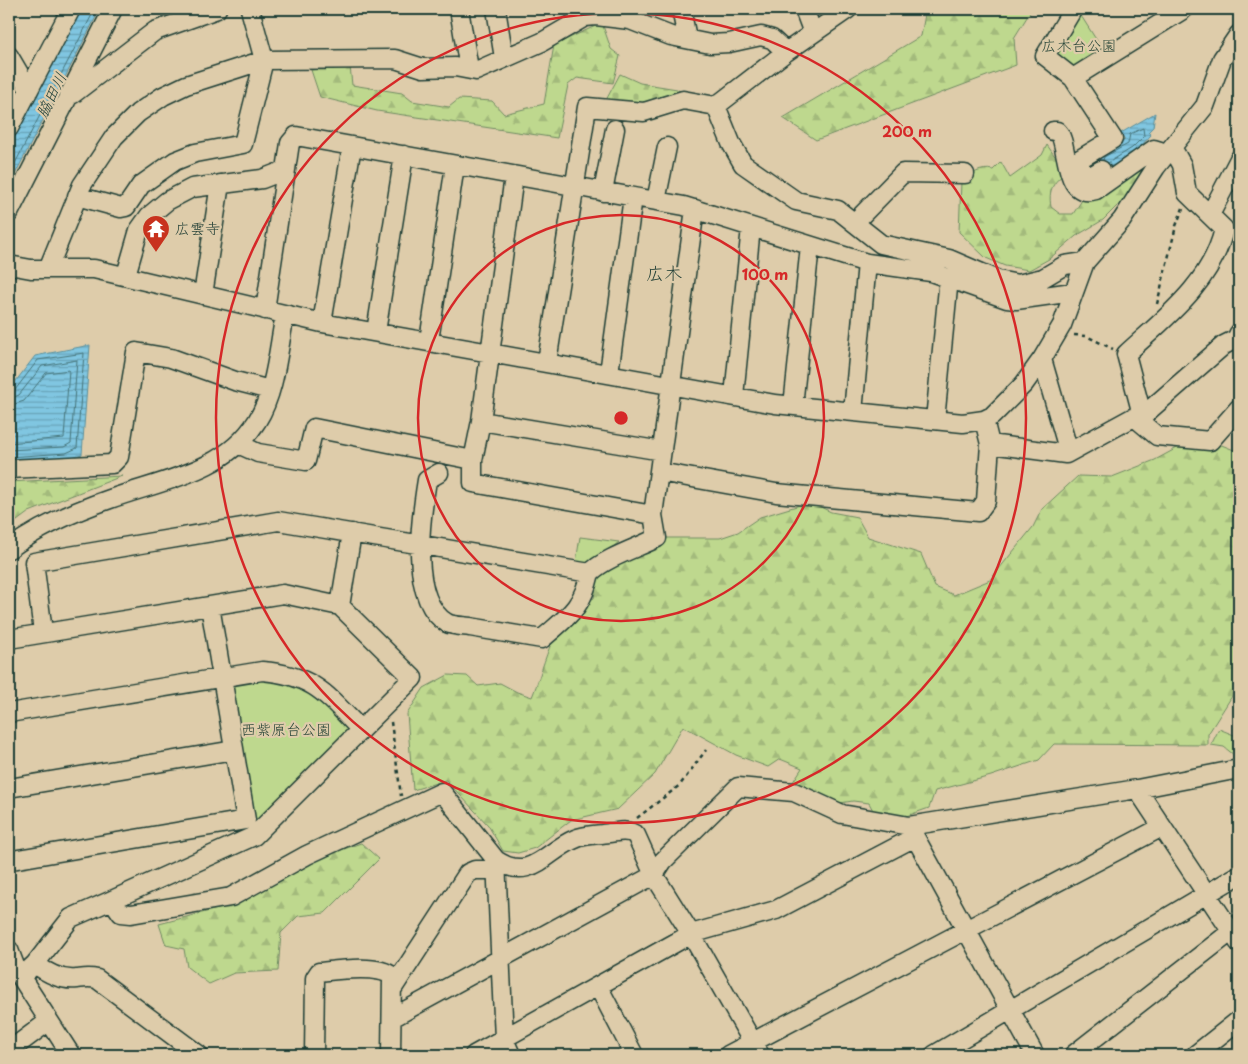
<svg xmlns="http://www.w3.org/2000/svg" width="1248" height="1064" font-family="'Playpen Sans','Klee One',sans-serif">
<style>
.forest{fill:url(#forest-firs);stroke:#6e8a61}
.cemetery{fill:url(#cemetery-stones);stroke:#6e8a61}
.park{fill:#bed88e;stroke:#6e8a61}
.water{fill:url(#water-rules);stroke:#598f9c}
.lines{fill:none;stroke-linecap:round;stroke-linejoin:round}
.shore{stroke:#467479;stroke-width:1}
.minor-casing{stroke:#1f3d34;stroke-width:21}
.path{stroke:#1f3d34;stroke-width:2.5;stroke-dasharray:4 4;stroke-linecap:butt}
.minor{stroke:#deccaa;stroke-width:18}
.ring{fill:none;stroke:#d62828;stroke-width:2.5}
.labels{text-anchor:middle;stroke-width:4.5;stroke-linejoin:round;paint-order:stroke}
.park-label{font-size:15px;fill:#274538;stroke:#deccaa}
.poi-label{font-size:15px;fill:#1f3d34;stroke:#deccaa;text-anchor:start}
.water-label{font-size:16px;font-style:italic;fill:#24443d;stroke:#deccaa}
.quarter-label{font-size:18px;fill:#1f3d34;stroke:#deccaa}
.centre{fill:#d62828;stroke:#deccaa;stroke-width:2.5}
.ring-label{font-size:15px;text-anchor:middle;font-weight:bold;fill:#d62828;stroke:#deccaa;stroke-width:4.5;stroke-linejoin:round;paint-order:stroke}
</style>
<defs>
<pattern id="forest-firs" width="22" height="20" patternUnits="userSpaceOnUse" patternTransform="scale(1.25)"><rect width="22" height="20" fill="#bed88e"/><path d="M5 1l3.5 6h-7zM16 11l3.5 6h-7z" fill="#a3ba7b"/></pattern>
<pattern id="cemetery-stones" width="16" height="16" patternUnits="userSpaceOnUse" patternTransform="scale(1.25)"><rect width="16" height="16" fill="#bed88e"/><path d="M2 7V4a2 2 0 0 1 4 0v3zM10 15v-3a2 2 0 0 1 4 0v3z" fill="#a3ba7b"/></pattern>
<pattern id="water-rules" width="6" height="5" patternUnits="userSpaceOnUse" patternTransform="scale(1.25)"><rect width="6" height="5" fill="#80c6e1"/><path d="M0 2.5h6" fill="none" stroke="#68a2b7"/></pattern>
</defs>
<rect width="100%" height="100%" fill="#deccaa"/>
<filter id="ink" filterUnits="userSpaceOnUse"><feTurbulence type="fractalNoise" baseFrequency=".02" numOctaves="2"/><feDisplacementMap in="SourceGraphic" scale="10" xChannelSelector="R" yChannelSelector="G"/><feConvolveMatrix kernelMatrix="1 2 1 2 8 2 1 2 1" color-interpolation-filters="sRGB"/></filter>
<g filter="url(#ink)">
<path class="forest" d="M926 9H1032L1014 38 1016 65 816 140 783 118 921 36Z
M602 23 611 49 620 56 613 83 577 78 568 85 557 138 377 111 320 97 311 70 350 66 352 85 402 93 412 101 449 107 459 99 492 101 504 114 544 104 554 45Z
M1047 145 1066 172C1053 183 1048 189 1051 207L1060 214H1073L1084 197 1155 154 1126 197 1103 220 1076 236 1049 259 1029 270 1005 266 986 258 959 232 961 182C971 174 981 167 993 170L1001 162 1010 178 1042 155Z
M1199 436 1239 452V685L1208 734V745L1054 744 1039 760 991 776 935 791 929 808 881 825 869 803 853 801 813 807 789 788 802 768 780 759 768 767 736 755 683 726 655 774 618 809 571 820 535 848 518 853 503 851 488 825 446 780 413 790 407 714 424 688 448 675 467 676 478 686 500 683 517 692 532 697C543 671 552 623 577 607 582 603 589 601 594 598L598 574 646 545 666 538H720L738 532 760 517 810 502 831 512 857 517 868 537 921 554 935 587 954 595 990 580 1033 527 1042 509 1078 476 1112 477 1155 460Z
M122 476 29 512 9 527V482Z
M361 843 379 859 325 913 298 916 281 933 278 971 234 973 209 984 187 967 184 949 166 945 159 924 229 906 315 859Z"/>
<path class="cemetery" d="M620 74 640 83 677 89 682 93 645 108 605 102Z"/>
<path class="park" d="M1078 11 1104 52 1072 69 1057 57 1055 50Z
M580 537 619 542C608 552 595 555 585 566L576 562Z
M274 676 303 685 350 726 349 733 254 828 231 688 234 682Z
M1219 729 1239 737V759L1224 747 1211 745Z"/>
<path class="water" d="M76 9H100L9 186V137Z
M1155 113 1153 127 1148 132 1151 135C1136 152 1117 171 1093 171L1083 163 1125 140 1121 133Z
M90 345 82 454 68 458 9 462V390L35 356Z"/>
<g class="lines">
<path class="shore" d="M1103 160 1104 157 1128 144 1130 134 1143 128 1144 136 1132 148 1108 163
M9 175 95 9
M9 392 15 390 38 360 84 353 77 448 66 453 9 457
M9 399 19 395 42 366 77 360 71 443 64 447 9 450
M9 406 24 401 46 373 69 370 64 438 9 443"/>
<defs>
<path id="minor" d="M459 9 469 69
M496 9 504 58
M681 9 687 38
M804 9 813 33
M848 9 786 52 716 106 731 143 743 164 796 201 838 210 881 244 949 259 998 280 1018 284 1043 278 1065 265 1085 262
M1073 9 1045 56 1073 78 1113 139 1080 159 1079 166 1084 173 1091 176 1101 170
M9 56 29 90
M1073 78 1184 9
M73 94 155 31 217 9
M9 128 71 9
M1053 131H1057C1070 141 1061 200 1096 190L1154 149 1167 153
M1172 147 1182 165 1187 193 1224 229C1212 283 1164 319 1126 354L1140 407 1138 420 1157 436 1210 441 1239 408
M514 176 481 421 473 460V483L653 515
M603 192 615 129
M77 196 121 208 126 207 141 185 175 161 195 153 243 144 264 60 250 9
M656 201 667 147
M9 213 113 9
M1210 215 1239 159
M855 222 903 173 965 174
M9 265 31 269H94L322 323 775 404 963 423 984 420 992 416 1024 384 1042 359 1062 325 1085 262 1122 220 1156 167 1205 106 1222 59 1239 34
M48 269 82 185 114 137 138 113 163 96 186 85 264 60 395 59 423 68 455 67 476 71 542 42 585 17 596 16 630 20 671 36 710 44 729 43 761 36 772 39 786 52
M126 275 139 230 149 216 167 201 192 188 262 179 285 170
M203 295 220 184
M265 310 290 143 296 136 684 206 867 263 931 272 1007 299 1016 300 1073 292
M322 323 352 146
M376 332 404 155
M429 341 455 165
M1042 359 1066 442
M547 362 587 107 644 112 683 100 716 106
M609 373 633 197
M734 396 751 227
M793 406 810 246
M853 412 867 263
M935 420 949 278
M481 421 662 451
M238 444 258 453 306 461 314 428 473 460
M990 444 1066 454 1132 418 1138 420 1224 345 1236 339 1239 333
M9 469 112 464 119 457 136 352 171 358 235 381 270 390
M659 472 776 493 978 512 986 501 990 444 984 420
M9 549C39 527 75 511 110 499 163 480 225 472 257 421 276 391 278 349 285 315
M590 573C605 558 637 548 657 538L653 515 695 209
M43 632 34 562 278 521 590 573C582 609 568 616 542 639 518 635 494 631 470 627 463 626 453 626 447 623 408 600 421 517 427 480L439 473
M9 639 283 594 340 606
M9 713 262 671C314 675 327 695 361 730
M9 788 234 750
M1137 789 1239 943
M909 826 1035 1055
M9 858 12 860 246 820 210 606
M496 860 504 1039 511 1055
M112 900 254 836 413 678 340 606 352 533
M9 950 17 971 71 1055
M35 964C47 973 62 981 77 979 85 978 89 977 97 979L199 1055
M21 977 35 964 71 918 112 900 121 913 131 914 231 897 307 855 442 792 496 860C531 883 546 851 575 839 585 834 599 835 609 833 618 832 628 829 636 835L654 875 691 934 760 1055
M598 986 634 1055
M393 988 468 873 475 870H496
M392 1018 654 875 663 861 738 787 794 792 842 814 909 826 1137 789 1239 769
M9 1051 49 1021
M314 1055 315 978 319 972C338 970 378 964 392 976L391 1055
M474 1055 691 934 776 910 915 837
M728 1055 1162 827
M934 1055 1239 875
M1073 1055 1232 931
M1195 1055 1239 1020"/>
</defs>
<use href="#minor" class="minor-casing"/>
<path class="path" d="M1157 304 1176 226 1183 208
M1074 335 1086 336 1113 349
M391 722 401 796
M637 818 680 785 706 750"/>
<use href="#minor" class="minor"/>
</g>
</g>
<g class="ring">
<circle cx="621" cy="418" r="203"/>
<circle cx="621" cy="418" r="405"/>
</g>
<defs>
<symbol id="temple-pin" viewBox="-11 -11 22 30"><path d="M0 17L-7.5 6A9.5 9.5 0 1 1 7.5 6Z" fill="#c8321e" stroke="#deccaa"/><path d="M0-6L5-2H3V0L6.5 2.5H4V6H1.5V3h-3V6H-4V2.5H-6.5L-3 0V-2H-5Z" fill="#fff"/></symbol>
</defs>
<g fill-rule="evenodd">
<use href="#temple-pin" x="140" y="213" width="32" height="43"/>
</g>
<g class="labels">
<g class="park-label">
<text x="1079" y="51">広木台公園</text>
<text x="286" y="735">西紫原台公園</text>
</g>
<g class="poi-label">
<text x="175" y="234">広雲寺</text>
</g>
<g class="water-label">
<text transform="translate(51 95) rotate(-64)" y="6">脇田川</text>
</g>
<g class="quarter-label">
<text x="664" y="280">広木</text>
</g>
</g>
<circle cx="621" cy="418" r="8" class="centre"/>
<g class="ring-label">
<text x="907" y="137">200 m</text>
<text x="765" y="280">100 m</text>
</g>
<rect width="1248" height="1064" fill="none" stroke="#deccaa" stroke-width="30"/>
<rect x="15" y="15" width="1218" height="1034" fill="none" stroke="#1f3d34" stroke-width="2" filter="url(#ink)"/>
</svg>
